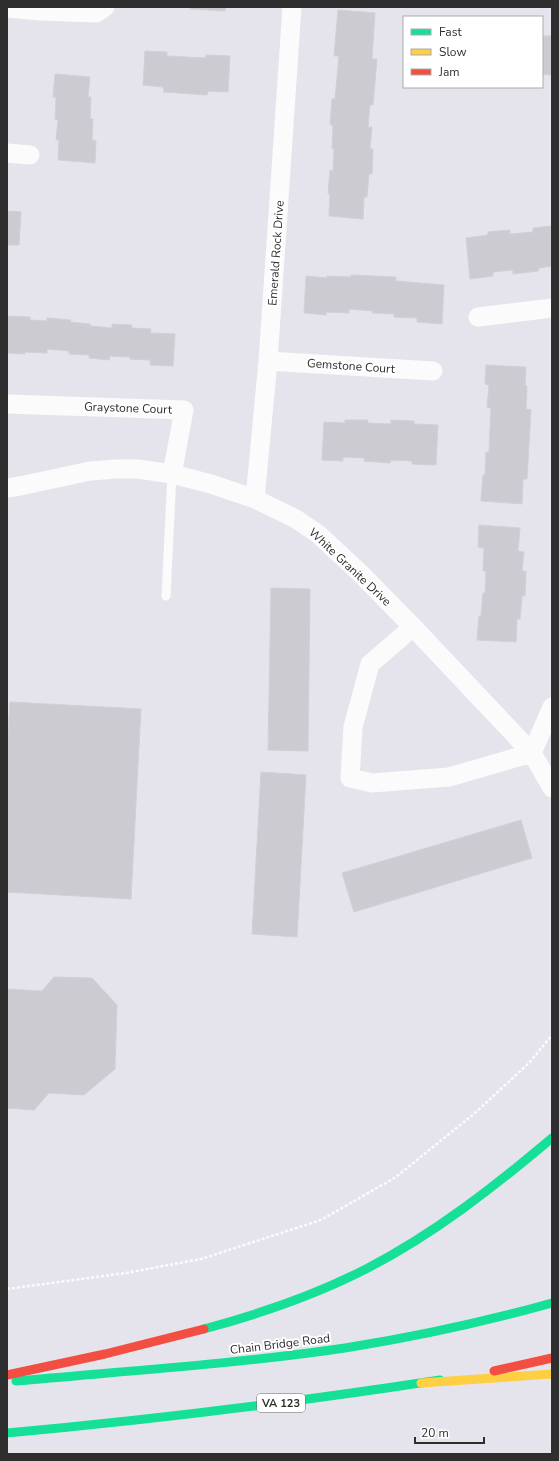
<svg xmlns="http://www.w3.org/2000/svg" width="559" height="1461" font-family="'Nunito Sans',sans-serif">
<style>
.building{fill:#cccbd2;stroke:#d1d0d7}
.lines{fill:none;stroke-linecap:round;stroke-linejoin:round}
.path{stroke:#fbfbfc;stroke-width:2.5;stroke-dasharray:3 2;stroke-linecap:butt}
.lane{stroke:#fbfbfc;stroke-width:9}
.street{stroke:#fbfbfc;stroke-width:19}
.fast{stroke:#16e098;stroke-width:9}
.slow{stroke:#ffcf43;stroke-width:9}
.jam{stroke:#f24e42;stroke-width:9}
.labels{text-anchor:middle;stroke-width:4;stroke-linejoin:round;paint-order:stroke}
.shield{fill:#fff;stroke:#6d6d6d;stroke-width:1}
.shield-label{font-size:11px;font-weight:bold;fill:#2e2e2e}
.street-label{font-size:12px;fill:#2e2e2e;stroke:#fff}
</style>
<rect width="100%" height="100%" fill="#e5e4ec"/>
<path class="building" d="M191 7H226L225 11 190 9Z
M338 10 375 13 372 59H377L373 105H370L368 127H372L370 149H373L372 174H369L367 197H364L363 219 329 216 330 194H328L330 170 333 171 334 149 332 148 333 126 330 124 332 99H335L339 56H334Z
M542 36H552V75L542 74Z
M145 51 167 52V56L206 58V55L230 56 228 92 208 91 207 95 164 92 163 87 143 85Z
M55 74 90 77 88 97H91L90 119H93L92 140 96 141 95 163 58 160 59 140H56L58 120 55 119 56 97H53Z
M7 211 21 212 19 245H7Z
M552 226V266L539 268 538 271 513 274V270L493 272V276L470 279 466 238 488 235V232L510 230V234L533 232V228Z
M351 275 396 277V281L444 285 442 324 417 322V318L394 317V314L372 313 373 311 349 309V313L326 312V315L304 313 306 276 327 278V276L351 277Z
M7 316 30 317V320L47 321V318L71 320 70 322 90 324V326L112 328V324L132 325V328L151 329 150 333 175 334 173 366 150 365V360L130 359V357L110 356 109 360 89 358V355L69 354V351L47 349V353L25 352V354L7 353Z
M486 365 526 367 525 386H527L526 409 531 410 527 479H523L522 504 481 501 483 475H485L486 452H489L491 408 487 407 489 385 485 384Z
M345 420H368L367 423 391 424V420L414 421V424L438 425 436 465 412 464V461L391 460 390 463 364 461 365 458 343 457V461L322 460 324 422 345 423Z
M479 525 520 528 518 551 524 552 522 571H526L525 596H522L520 619H517L516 642 477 640 479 616H481L483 593H485L486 571H483L484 548 478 547Z
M271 588 310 589 308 751 268 750Z
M10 702 141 709 131 899 7 892V751Z
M261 772 306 775 297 937 252 934Z
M521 820 532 858 354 912 342 873Z
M54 977 92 978 117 1005 115 1069 84 1095 49 1093 34 1110 7 1108V989L42 991Z"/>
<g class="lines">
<path class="path" d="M7 1289 126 1273 201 1259 321 1220 396 1177 475 1113 529 1063 552 1035"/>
<path class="lane" d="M166 596 172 474"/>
<path class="street" d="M7 8 40 11 96 13 105 7
M7 153 30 155
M478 317 552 308
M268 361 433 371
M7 404 184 410 172 474
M7 488 20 486 90 471 117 469H138L172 474 211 484 255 499 296 519 318 534 360 573 413 627 532 753 552 788
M255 499 268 361 292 7
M413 627 370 664 353 727 350 778 372 783 449 777 532 753 552 707"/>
<path class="fast" d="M204 1329C260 1314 315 1295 366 1269 434 1234 494 1187 552 1138
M16 1381C126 1371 236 1364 345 1348 415 1337 484 1322 552 1303
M7 1433C152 1420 296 1402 440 1380"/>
<path class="slow" d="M421 1383 552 1374"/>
<path class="jam" d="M494 1371 552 1358
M7 1375 105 1354 204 1329"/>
</g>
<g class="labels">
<rect class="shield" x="257" y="1394" width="48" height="18" rx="3"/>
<g class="shield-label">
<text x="281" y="1407">VA 123</text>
</g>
<g class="street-label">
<text transform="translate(276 253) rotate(-86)" y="4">Emerald Rock Drive</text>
<text transform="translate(351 366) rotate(4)" y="4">Gemstone Court</text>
<text transform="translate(128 408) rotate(2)" y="4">Graystone Court</text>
<text transform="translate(350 567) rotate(43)" y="4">White Granite Drive</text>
<text transform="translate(280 1344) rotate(-7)" y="4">Chain Bridge Road</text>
</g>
</g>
<rect width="559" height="1461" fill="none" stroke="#2e2e2e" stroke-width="16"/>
<rect x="403" y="16" width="140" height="72" fill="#ffffff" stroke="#ababab"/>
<rect x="411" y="29" width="20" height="6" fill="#16e098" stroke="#ababab"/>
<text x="439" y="36" font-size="12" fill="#2e2e2e">Fast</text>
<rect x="411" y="49" width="20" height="6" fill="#ffcf43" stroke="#ababab"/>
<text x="439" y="56" font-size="12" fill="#2e2e2e">Slow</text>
<rect x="411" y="69" width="20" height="6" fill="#f24e42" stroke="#ababab"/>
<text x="439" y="76" font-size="12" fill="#2e2e2e">Jam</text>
<path d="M415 1437v6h69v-6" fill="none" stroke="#2e2e2e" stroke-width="2"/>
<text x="421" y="1437" font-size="12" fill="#2e2e2e" stroke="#ffffff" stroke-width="3" paint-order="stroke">20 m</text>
</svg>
